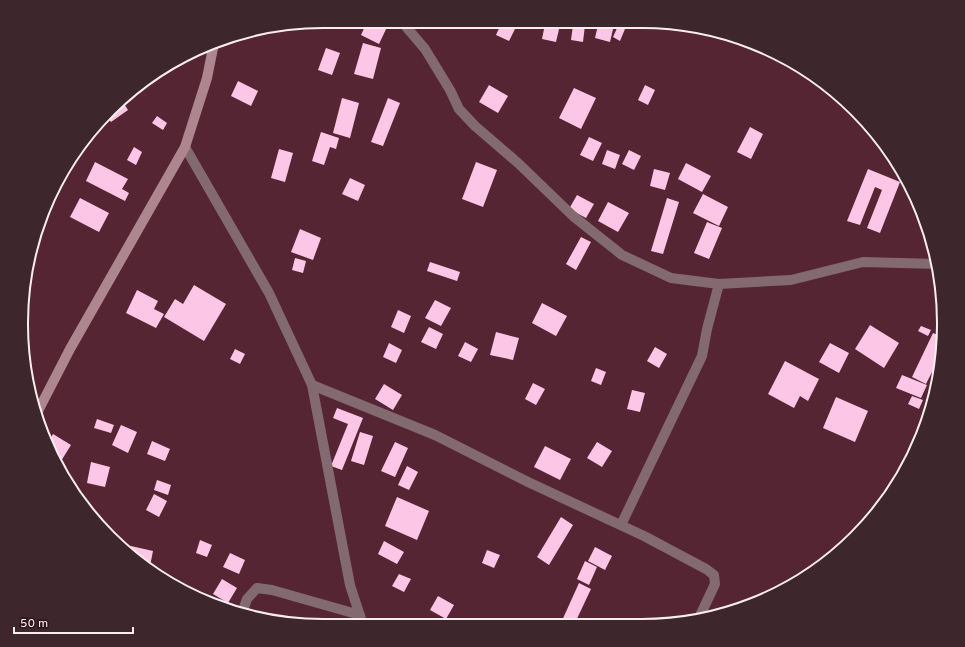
<svg xmlns="http://www.w3.org/2000/svg" width="965" height="647" font-family="Overpass,sans-serif">
<style>
.building{fill:#fcc7e6}
.lines{fill:none;stroke-linecap:round;stroke-linejoin:round}
.minor{stroke:#836a70;stroke-width:10}
.secondary{stroke:#ae8690;stroke-width:10}
.rim{fill:none;stroke:#fbeef0;stroke-width:2}
</style>
<rect width="100%" height="100%" fill="#552533"/>
<path class="building" d="M367 22H381L388 25 379 44 361 35Z
M501 24 515 29 509 41 496 35Z
M545 24 560 25 556 42 542 39Z
M573 25H585L583 42 571 40Z
M598 25H614L610 42 595 38Z
M618 26 625 29 620 41 613 37Z
M363 43 381 48 373 79 354 74Z
M326 48 340 53 332 75 318 70Z
M238 81 258 91 251 106 231 96Z
M489 85 508 96 498 113 479 102Z
M645 85 655 90 648 105 638 100Z
M574 88 596 98 581 129 559 118Z
M342 98 359 103 350 138 333 133Z
M388 98 400 103 383 146 371 142Z
M123 102 128 110 111 122 107 117Z
M157 116 167 123 163 130 152 123Z
M750 127 763 134 751 159 737 152Z
M321 132 339 138 336 149 330 147 324 165 312 161Z
M589 137 602 143 593 161 580 155Z
M134 147 142 152 136 165 127 160Z
M279 149 293 153 285 182 271 178Z
M607 150 620 155 615 169 602 164Z
M629 150 641 156 634 170 622 164Z
M95 162 128 179 122 189 129 193 125 201 86 181Z
M476 162 497 170 483 207 462 199Z
M686 163 711 176 702 192 678 179Z
M654 169 670 173 665 190 650 186Z
M868 169 900 182 880 233 867 228 882 190 875 187 860 225 847 221Z
M350 178 365 185 358 201 342 194Z
M703 194 728 207 719 226 693 213Z
M577 195 594 204 586 218 569 209Z
M80 198 109 213 99 232 70 217Z
M667 198 679 202 663 254 651 251Z
M608 202 629 213 618 232 598 221Z
M707 222 722 228 709 259 694 253Z
M300 229 321 238 313 260 291 252Z
M581 237 591 242 576 270 566 264Z
M295 258 306 261 303 273 292 270Z
M430 262 460 272 457 281 427 271Z
M194 285 226 304 204 341 164 317 175 299 183 304Z
M137 290 158 301 154 309 164 314 156 328 126 313Z
M435 300 451 308 441 326 425 318Z
M542 303 567 316 556 336 532 323Z
M398 310 411 316 404 333 391 327Z
M870 325 899 343 884 368 855 349Z
M921 326 931 330 928 336 918 331Z
M429 327 443 334 436 349 421 342Z
M496 332 519 338 513 360 490 355Z
M933 333 943 337 941 354 926 384 912 377Z
M465 342 478 349 471 362 458 356Z
M389 343 402 350 396 363 383 357Z
M830 343 849 353 839 373 819 362Z
M655 347 667 354 659 368 647 361Z
M235 349 245 354 240 364 230 359Z
M785 361 819 379 808 401 800 396 794 408 768 394Z
M596 368 606 372 601 385 591 381Z
M902 375 927 385 921 398 896 388Z
M533 383 545 389 536 405 525 399Z
M384 384 402 395 393 410 375 399Z
M632 390 645 393 640 412 627 409Z
M912 396 923 400 919 409 908 404Z
M836 397 868 411 855 442 823 428Z
M337 408 363 418 342 470 331 466 348 424 333 418Z
M97 419 114 425 111 433 94 428Z
M121 425 137 432 128 453 112 445Z
M360 432 373 436 364 465 351 461Z
M53 434 71 445 58 466 49 441Z
M152 441 170 449 165 461 147 454Z
M395 442 408 448 395 477 381 471Z
M597 442 612 451 602 467 587 458Z
M545 446 571 459 560 480 534 467Z
M91 462 110 467 105 487 87 483Z
M407 466 418 472 409 490 398 485Z
M157 480 171 485 168 495 154 490Z
M154 494 167 501 159 517 146 510Z
M397 497 429 511 417 540 385 526Z
M561 517 573 525 549 565 537 557Z
M200 540 212 545 207 557 196 553Z
M384 541 404 552 397 564 378 554Z
M131 546 153 551 150 566 130 552Z
M595 547 612 556 605 570 588 561Z
M487 550 500 555 494 568 482 563Z
M230 553 245 560 239 574 223 567Z
M585 561 597 567 589 585 577 579Z
M399 574 411 579 404 592 392 586Z
M222 579 237 588 228 603 213 594Z
M579 583 591 589 574 625H560Z
M438 596 454 605 446 619 430 610Z
M623 618 634 624 633 626H619Z"/>
<g class="lines">
<path class="minor" d="M402 22 425 49 450 90 459 109 475 126 518 163 573 216 622 255 671 278 719 284 791 280 863 262 938 264
M185 147 269 293 312 385 350 585 362 622
M312 385 435 435 528 482 644 536 706 569 714 575 715 584 698 620
M621 525 702 356 707 329 719 284
M242 613 247 599 257 588 272 590 360 615"/>
<path class="secondary" d="M38 411 70 349 185 147 207 78 214 43"/>
</g>
<path d="M0 0H965V647H0ZM323 28H642A295 295 0 0 1 937 323V324A295 295 0 0 1 642 619H323A295 295 0 0 1 28 324V323A295 295 0 0 1 323 28Z" fill="#3d272d" fill-rule="evenodd"/>
<path class="rim" d="M323 28H642A295 295 0 0 1 937 323V324A295 295 0 0 1 642 619H323A295 295 0 0 1 28 324V323A295 295 0 0 1 323 28Z"/>
<path d="M14 627v6h119v-6" fill="none" stroke="#fbeef0" stroke-width="2"/>
<text x="20" y="627" font-size="12" fill="#fbeef0" stroke="#2c161c" stroke-width="3" paint-order="stroke">50 m</text>
</svg>
